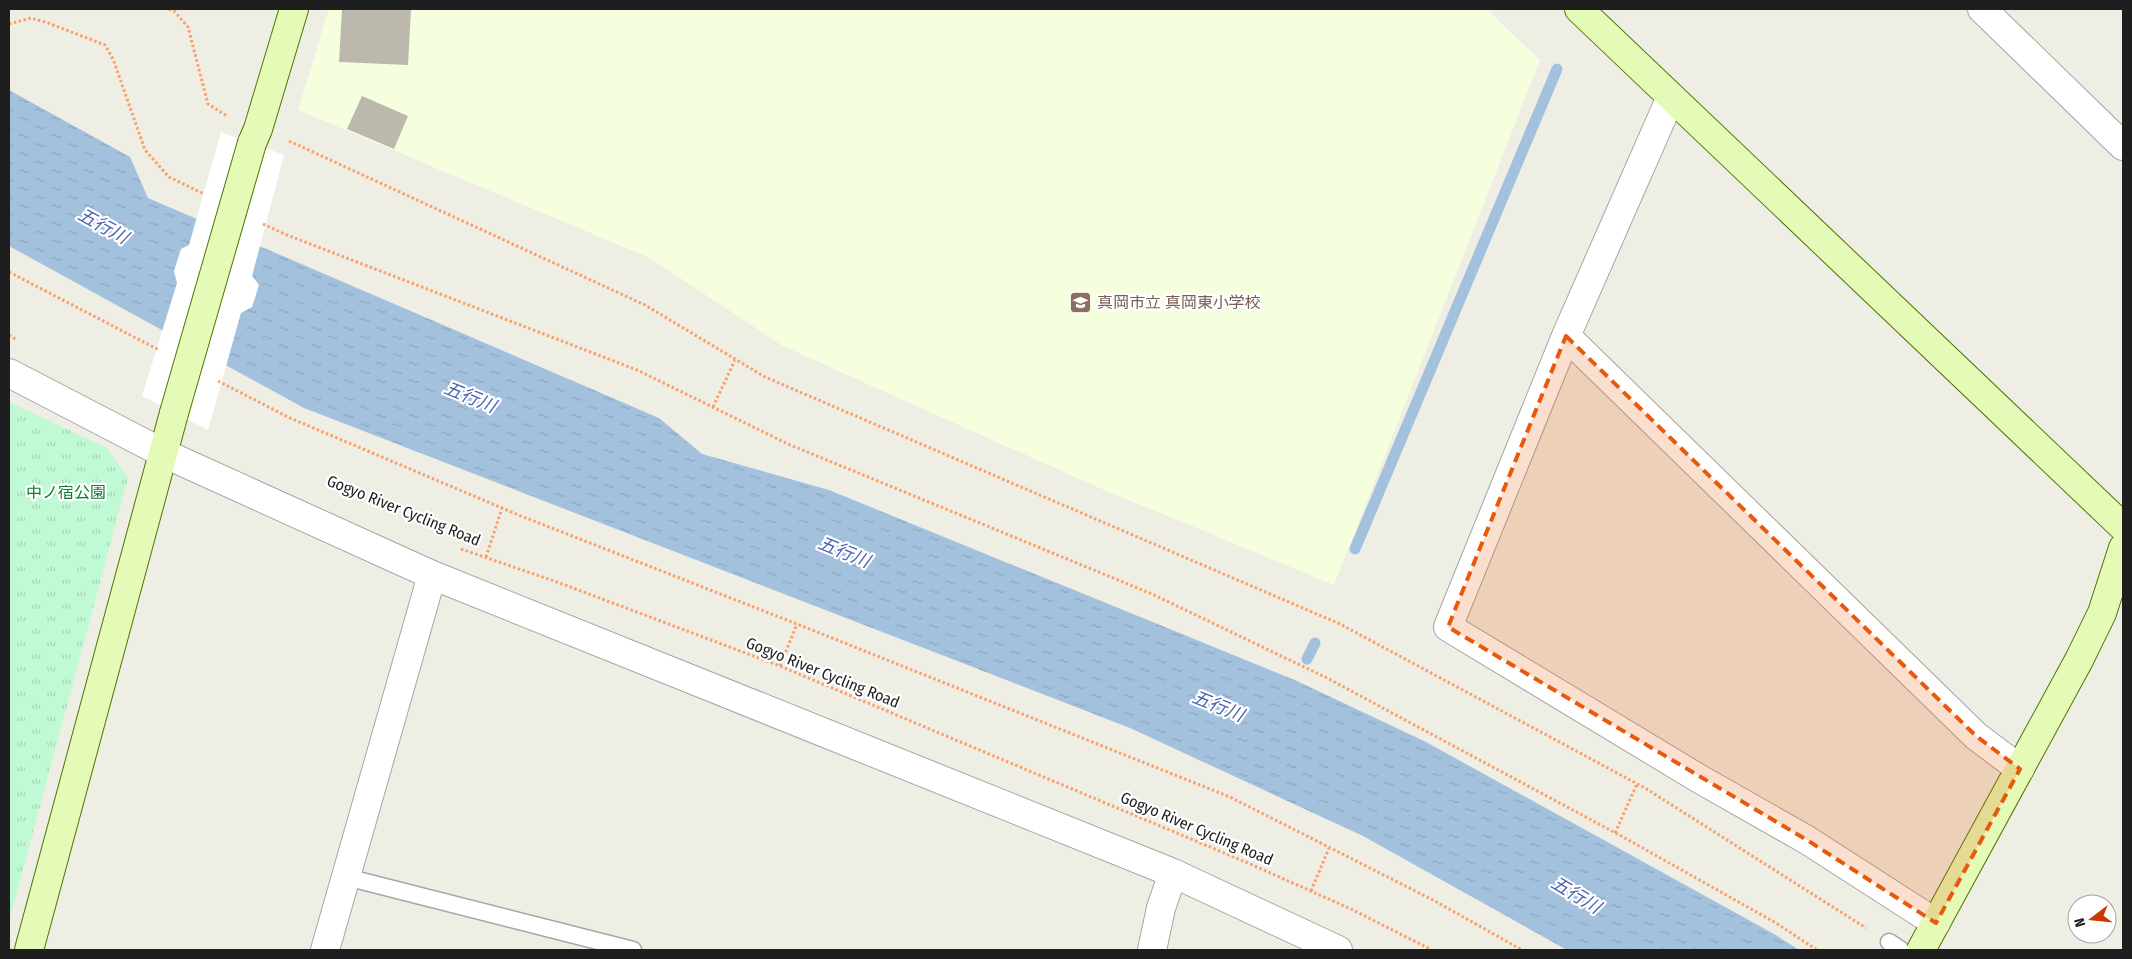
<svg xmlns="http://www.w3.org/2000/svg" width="2132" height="959" font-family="'Fira Sans Condensed','Noto Sans JP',sans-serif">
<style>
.education{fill:#f6ffdd}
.park{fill:url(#park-tufts)}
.water{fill:url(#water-ripples)}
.pier{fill:#fff}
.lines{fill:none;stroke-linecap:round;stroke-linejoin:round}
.stream{stroke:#a3c1dd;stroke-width:11}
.building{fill:#bcb8ad}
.lane-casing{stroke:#a5a5a5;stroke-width:19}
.street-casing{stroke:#a5a5a5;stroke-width:30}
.secondary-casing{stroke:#4b7603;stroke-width:30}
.path{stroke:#fb9f69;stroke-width:3;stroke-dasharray:2.5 2.5;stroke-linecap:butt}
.lane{stroke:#fff;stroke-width:16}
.street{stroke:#fff;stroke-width:28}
.secondary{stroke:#e5fab7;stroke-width:28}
.secondary-bridge-casing{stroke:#4b7603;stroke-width:30;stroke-linecap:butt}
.secondary-bridge{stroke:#e5fab7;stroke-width:28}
.marked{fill:#e8590c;fill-opacity:0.2;stroke:#e8590c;stroke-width:4;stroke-dasharray:10 6;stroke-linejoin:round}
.labels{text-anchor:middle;stroke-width:4.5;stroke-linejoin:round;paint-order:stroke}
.education-label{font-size:16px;fill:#785e54;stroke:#fff;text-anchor:start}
.park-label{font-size:16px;fill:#0a7e32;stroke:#fff}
.street-label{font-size:16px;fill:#1e1e1e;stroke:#fff}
.water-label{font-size:18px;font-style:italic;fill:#4961af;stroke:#fff}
</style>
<defs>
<pattern id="park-tufts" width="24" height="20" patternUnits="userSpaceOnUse" patternTransform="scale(1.25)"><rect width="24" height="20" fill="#c0fad4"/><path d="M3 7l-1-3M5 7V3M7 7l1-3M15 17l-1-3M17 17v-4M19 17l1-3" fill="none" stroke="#a5d6b6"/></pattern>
<pattern id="water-ripples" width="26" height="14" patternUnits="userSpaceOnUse" patternTransform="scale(1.25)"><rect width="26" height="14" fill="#a3c1dd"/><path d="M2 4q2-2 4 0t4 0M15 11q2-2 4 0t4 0" fill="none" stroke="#8ca5bd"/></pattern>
</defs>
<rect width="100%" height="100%" fill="#efeee4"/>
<path class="education" d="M329 9H1486L1540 60 1334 585 1095 486 783 346 650 258 298 110Z"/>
<path class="park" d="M9 402 107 448 128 478 9 922Z"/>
<path class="water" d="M9 90 130 157 148 198 659 418 702 454 829 490 1297 681 1426 742 1774 934 1799 950H1567L1363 836 1130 728 304 408 9 246Z"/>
<path class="pier" d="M221 132 284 155 252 276 259 285 252 307 241 313 208 430 142 396 177 283 174 271 181 249 189 245Z"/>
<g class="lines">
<path class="stream" d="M1355 549 1557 69
M1307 659 1315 643"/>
</g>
<path class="building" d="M342 9H411L408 65 339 62Z
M362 96 408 116 394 149 347 129Z"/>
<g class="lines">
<defs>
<path id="lane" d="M346 877 633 950
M1889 942 1901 950"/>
<path id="street" d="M1982 9 2123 146
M1671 97 1566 336 1448 627 1698 778 1807 840 1936 923
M1566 336 1976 736 2020 769
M9 373 163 453 432 575 1173 873 1338 950
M325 950 432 575
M1152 950 1161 908 1173 873"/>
<path id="secondary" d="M1579 9 2123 527
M252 143 258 129 294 9
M29 950 174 413
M1921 950 2079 660 2102 613 2123 548"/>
</defs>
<use href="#lane" class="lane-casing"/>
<use href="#street" class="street-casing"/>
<use href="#secondary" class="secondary-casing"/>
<path class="path" d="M169 9 174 11 188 27 208 104 227 116
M9 24 31 18 48 23 105 45 113 59 145 150 169 177 204 194
M289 141 645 305 765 377 1340 624 1645 788 1866 928
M263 224 287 235 637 370 788 444 1152 594 1327 678 1623 837 1776 923 1817 950
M9 272 159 350
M9 335 17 340
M218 381 290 418 521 516 797 624 1230 797 1435 901 1522 950
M713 407 735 360
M461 549 557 582 780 666 1248 863 1351 909 1432 950
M486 557 502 508
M780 666 797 624
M1615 833 1637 784
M1311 891 1329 848"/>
<use href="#lane" class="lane"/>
<use href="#street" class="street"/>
<use href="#secondary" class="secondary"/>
<defs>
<path id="secondary-bridge" d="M174 413 252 143"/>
</defs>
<use href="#secondary-bridge" class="secondary-bridge-casing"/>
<use href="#secondary-bridge" class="secondary-bridge"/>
</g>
<path class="marked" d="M1566 336 1976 736 2020 769 1936 923 1807 840 1448 627Z"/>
<defs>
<symbol id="school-square" viewBox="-11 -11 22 22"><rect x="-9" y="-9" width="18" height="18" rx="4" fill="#8d6e63" stroke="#fff"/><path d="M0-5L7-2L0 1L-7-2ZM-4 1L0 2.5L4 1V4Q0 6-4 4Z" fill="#fff"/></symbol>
</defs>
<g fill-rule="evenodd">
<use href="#school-square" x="1068" y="290" width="25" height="25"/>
</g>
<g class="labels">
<g class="education-label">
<text x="1097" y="308">真岡市立 真岡東小学校</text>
</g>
<g class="park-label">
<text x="66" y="498">中ノ宿公園</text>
</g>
<g class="street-label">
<text transform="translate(404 510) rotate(22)" y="6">Gogyo River Cycling Road</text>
<text transform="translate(823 672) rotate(22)" y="6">Gogyo River Cycling Road</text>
<text transform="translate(1197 828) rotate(23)" y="6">Gogyo River Cycling Road</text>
</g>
<g class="water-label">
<text transform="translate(103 226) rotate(29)" y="6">五行川</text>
<text transform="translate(470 397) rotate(22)" y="6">五行川</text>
<text transform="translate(844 552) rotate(22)" y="6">五行川</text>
<text transform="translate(1218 706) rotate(22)" y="6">五行川</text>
<text transform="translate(1576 895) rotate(31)" y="6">五行川</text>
</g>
</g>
<rect width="2132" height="959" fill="none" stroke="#1e1e1e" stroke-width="20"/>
<g transform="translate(2092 919) rotate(254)"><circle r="24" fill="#ffffff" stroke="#a5a5a5"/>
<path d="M0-4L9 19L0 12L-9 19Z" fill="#cc3600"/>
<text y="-8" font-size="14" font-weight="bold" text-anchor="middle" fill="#1e1e1e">N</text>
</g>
</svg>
